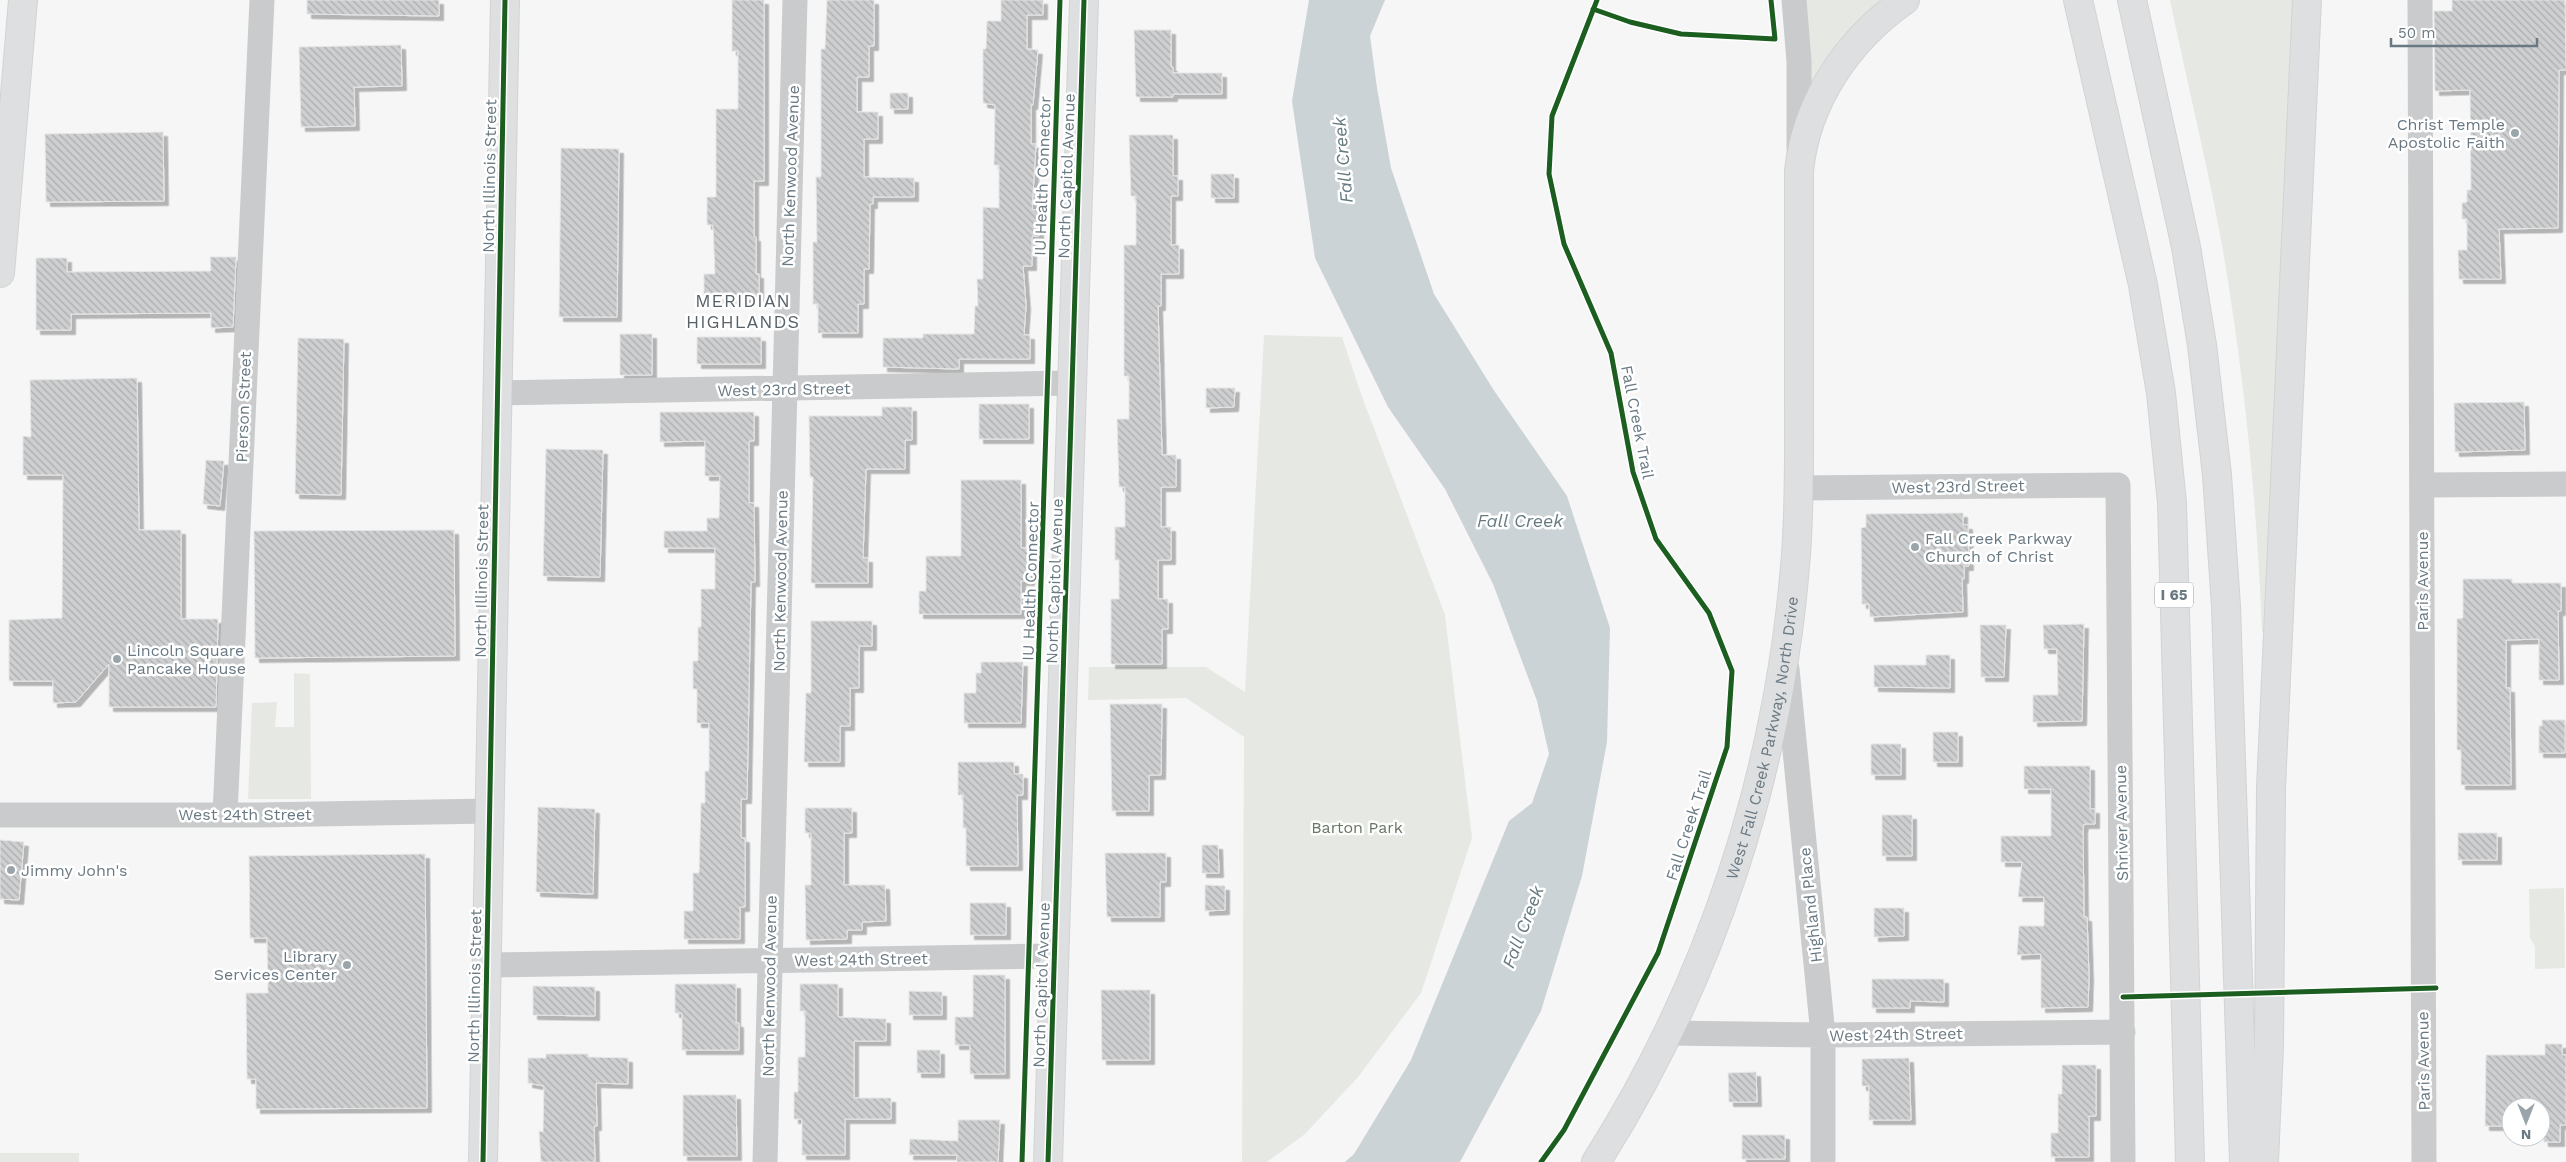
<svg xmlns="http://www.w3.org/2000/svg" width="2566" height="1162" font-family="'Work Sans',sans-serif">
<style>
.green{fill:#e6e8e3}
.water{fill:#cbd3d6}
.building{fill:url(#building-back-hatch);stroke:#e6e6e6;filter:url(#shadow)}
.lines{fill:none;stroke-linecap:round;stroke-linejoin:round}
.major-casing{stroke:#d2d3d3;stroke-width:30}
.highway-casing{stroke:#d2d3d3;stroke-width:30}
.minor{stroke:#c9cbcc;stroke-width:25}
.major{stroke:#dedfe0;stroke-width:28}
.highway{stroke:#dedfe0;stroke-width:28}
.cycleway-casing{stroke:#fff;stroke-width:8}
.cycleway{stroke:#1b5e20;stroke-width:5}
.poi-dot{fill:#9aa5ab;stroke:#fff;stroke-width:2}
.labels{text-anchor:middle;stroke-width:5;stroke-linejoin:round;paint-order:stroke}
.shield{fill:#fff;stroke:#96a1a8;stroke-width:1}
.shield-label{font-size:15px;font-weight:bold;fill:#697983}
.poi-label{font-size:16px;fill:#697983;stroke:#fff;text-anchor:start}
.street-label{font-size:16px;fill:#697983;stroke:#fff}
.park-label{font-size:16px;fill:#687664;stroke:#fff}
.water-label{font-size:18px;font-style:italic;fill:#657a7f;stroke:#fff}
.neighbourhood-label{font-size:18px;letter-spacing:1px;fill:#576269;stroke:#fff}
</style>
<defs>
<pattern id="building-back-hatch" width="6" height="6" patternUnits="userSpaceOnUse" patternTransform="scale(1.25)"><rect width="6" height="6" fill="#cecfd0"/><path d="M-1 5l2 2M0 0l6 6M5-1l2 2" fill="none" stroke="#abadae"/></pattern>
<filter id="shadow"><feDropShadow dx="4.5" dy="4.5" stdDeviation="0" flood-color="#0004"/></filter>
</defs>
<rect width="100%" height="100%" fill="#f6f6f6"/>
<path class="green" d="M1805 0H1889L1808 92Z
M2170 0H2300L2267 632H2262C2257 502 2244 373 2222 245 2207 163 2187 82 2170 0Z
M1264 335 1342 337 1361 394 1445 615 1472 838 1421 993 1358 1077 1305 1134 1267 1162H1242L1244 737 1186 698 1088 700 1089 667H1206L1245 692Z
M294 673 310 674 311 799H248L252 703 277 702 275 727H294Z
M2564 888 2565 968 2535 969V946L2530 938 2529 889Z
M0 1153H79V1162H0Z"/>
<path class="water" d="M1309 0H1385L1370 36 1377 88 1391 168 1434 294 1493 389 1567 496 1610 628 1607 742 1582 876 1541 1011 1460 1162H1345L1354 1154 1411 1060 1509 821 1532 803 1549 754 1537 701 1493 584 1445 489 1388 407 1315 258 1292 101Z"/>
<path class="building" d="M307 0H439V16L307 14Z
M732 0H764V181H754V237H756V274H759V299H704V274H715L713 225H707V197H716V109H738V51H732Z
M827 0H874V46H869V77H857V112H878V139H864V177L914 178V197H873V204H870L869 269H864V304H858V333H818V304H813V242H817L816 177H821V49H825Z
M1001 0H1043V15H1027V49L1038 50 1033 105H1031V144H1036L1032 210H1039V236H1032V266H1023L1026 305 1024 335H1030V359H959V369L883 367V338H923V334H974L975 306H978L977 279H983V207L999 208V165H994L995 105 983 103V49H986L987 21H1001Z
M2452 0H2565L2566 70H2559L2558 228 2499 229 2501 279H2459L2458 250H2467V219H2462V203L2467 202V190H2471L2470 90 2435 91 2434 11H2452Z
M1134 30H1171V67H1173V73H1222V94H1173V97H1136Z
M401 45 402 86 354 87 355 126 301 127 299 47Z
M890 93H908V109H890Z
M163 132 164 201 46 202 45 134Z
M1129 135H1173V176H1178V196H1171V245H1179V274H1161V306H1158L1162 455H1176V487H1161V527H1171V560H1158V599H1168V629H1162V664H1111V599H1119V560H1115V527H1125V487H1119L1117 419H1129V376H1124V245H1136V196H1131Z
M561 148 619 149 617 317H559Z
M1211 174H1234V198H1211Z
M210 257H236L233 327 211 328V313L71 314V330H36V258H67V272L211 271Z
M620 334H652V375H620Z
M697 337H761V364H697Z
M298 338 344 339 341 495 295 494Z
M137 378 139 530H181V619H218L216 707H109V664L76 702 53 703V681H9V620L62 618 63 475H23V436L31 437 30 380Z
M1206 388H1235L1234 407 1206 408Z
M2524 402 2525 450 2455 452 2454 403Z
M979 404H1029V439H979Z
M882 407H912V440H905V469H866L863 558H868V583H811L813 477H810L809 416H882Z
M660 412H754V441H749V503H754L755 582H751L747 799H741V838H745V907H740V939H684V911H693V873H699L701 803H705V771H709V723H697V689H693V661H698V627H701V589H715V548H664V531H707V518H719L720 476H705V441L660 442Z
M546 449 603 450 600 577 543 576Z
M206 460 224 461 220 506 203 504Z
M961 480H1021V548H1030V581H1021V614H919V591H926V556H961Z
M1963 513V525H1968L1969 566H1964V579H1962L1963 612 1870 617 1869 604H1862L1861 528 1866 527V514Z
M454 530 455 656 255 658 254 531Z
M2463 579H2512V583H2561V611H2558L2559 680H2539V639L2506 640V688H2510L2511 785H2461V750H2457V619L2463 618Z
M811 621H872V646H859V688H850V726H840V762H804L806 693H811Z
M2084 624 2082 721 2033 722V695H2058L2057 649H2044L2043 625Z
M1980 625H2006L2004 677H1981Z
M1926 655H1950V688L1874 687V665H1926Z
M981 662H1023L1021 723H964V693H976V673H981Z
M1110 704H1162L1161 775H1149V811H1112Z
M2542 720H2565V753H2539V726H2542Z
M1933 732H1958V762H1933Z
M1871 744H1901V775H1871Z
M958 762H1014V774H1023V795H1017L1018 866H966V828H963V795H958Z
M2024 766H2090V809H2095V824H2084L2083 829 2084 917H2087L2089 976 2088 1007 2041 1008V954L2017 955 2019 926H2044V897H2018L2022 862H2001V836H2051V789H2024Z
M538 807 595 809 593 894 536 892Z
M805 808H852V833H844V885H885L886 921 862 922V930H847V939L806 940 805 885H811V833H805Z
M1882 815H1912V856H1882Z
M2458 833H2497V860H2458Z
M0 840 24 842 19 900 0 899Z
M1202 845H1218L1219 873H1202Z
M1105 853H1166V882H1160V917H1107Z
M425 854 427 1108 256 1109V1079H247L246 993H268L267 938H250L249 856Z
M1205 885 1225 886V910L1205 911Z
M970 903H1006V935H970Z
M1874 908H1904V936L1874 937Z
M973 975H1005V1074H970V1045H955V1017H973Z
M1872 979H1944V1002L1910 1001V1008H1872Z
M675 984H736V1023H739V1050H682V1013H675Z
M800 984H838V1017L886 1019V1041H854V1098H891V1119H845V1155H802V1119H794V1092H798V1057H805V1011H800Z
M533 986 595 987V1016L533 1015Z
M1101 990H1150V1060H1102Z
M909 991 942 992V1015H909Z
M2545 1044H2562V1055H2566V1125H2560V1142H2544L2541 1107H2511V1126H2485L2486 1055H2545Z
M917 1050H940V1073H917Z
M546 1054H588V1057L628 1058V1084L596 1083 597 1126H594L595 1162H541L539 1131 543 1132 544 1086 528 1083V1058H546Z
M1909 1058 1911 1120H1869V1086H1862V1059Z
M2062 1065H2096V1116H2089V1157H2051V1133H2058V1094H2062Z
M1756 1072 1757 1102H1729L1728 1073Z
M683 1095H736L737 1156H683Z
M958 1120H1000L998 1162H957V1155H909L910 1139 958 1141Z
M1742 1135H1785V1159H1742Z"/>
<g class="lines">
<defs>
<g id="major">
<path d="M0 273 23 0"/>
<path d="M483 1162 505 0"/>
<path d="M1048 1162 1084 0"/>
<path id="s1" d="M1596 1162C1712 980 1780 769 1796 554 1800 500 1799 447 1799 393 1799 319 1799 245 1799 171 1806 101 1848 40 1905 0"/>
</g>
<path id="highway" d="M2078 0 2143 285 2161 393 2172 503 2190 1162
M2132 0 2186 247 2202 345 2217 475 2226 606 2244 1162
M2264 1162 2269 1046 2271 788 2307 0"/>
</defs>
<use href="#major" class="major-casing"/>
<use href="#highway" class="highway-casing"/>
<path class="minor" d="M1794 0 1799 61V147
M2420 0 2424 1162
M496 393 1072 383
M2422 485 2566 484
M1799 488 2118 485 2123 1162
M1787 669 1823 1035V1162
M0 815H259L490 811
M225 815 262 0
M487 965 1055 956
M1669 1033 1823 1035 2123 1032
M765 1162 795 0"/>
<use href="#major" class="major"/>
<use href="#highway" class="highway"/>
<defs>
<path id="cycleway" d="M1593 9 1630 22 1681 34 1775 39 1771 0
M2123 997 2436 988
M483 1162 505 0
M1022 1162 1060 0
M1048 1162 1084 0
M1541 1162 1564 1130 1658 953 1727 747 1732 671 1709 613 1656 539 1633 472 1611 353 1564 244 1549 174 1552 116 1597 0"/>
</defs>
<use href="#cycleway" class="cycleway-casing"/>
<use href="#cycleway" class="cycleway"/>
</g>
<g class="poi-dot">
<circle cx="2515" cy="133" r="5"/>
<circle cx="1915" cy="547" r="5"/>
<circle cx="117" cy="659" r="5"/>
<circle cx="11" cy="870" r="5"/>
<circle cx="347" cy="965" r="5"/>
</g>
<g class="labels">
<rect class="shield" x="2155" y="582.5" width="38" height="25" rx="4"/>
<g class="shield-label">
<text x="2174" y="600">I 65</text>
</g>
<g class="poi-label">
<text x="2505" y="130" text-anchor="end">Christ Temple<tspan x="2505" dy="18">Apostolic Faith</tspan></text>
<text x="1925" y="544">Fall Creek Parkway<tspan x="1925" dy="18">Church of Christ</tspan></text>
<text x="127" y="656">Lincoln Square<tspan x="127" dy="18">Pancake House</tspan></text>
<text x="21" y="876">Jimmy John's</text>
<text x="337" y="962" text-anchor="end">Library<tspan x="337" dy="18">Services Center</tspan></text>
</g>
<g class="street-label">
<text transform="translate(489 176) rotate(-89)" y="6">North Illinois Street</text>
<text transform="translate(790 176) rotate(-88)" y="6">North Kenwood Avenue</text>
<text transform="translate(1042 176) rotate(-88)" y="6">IU Health Connector</text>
<text transform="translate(1066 176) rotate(-88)" y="6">North Capitol Avenue</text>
<text transform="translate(784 389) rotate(-1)" y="6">West 23rd Street</text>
<text transform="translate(243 407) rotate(-88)" y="6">Pierson Street</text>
<text transform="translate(1638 422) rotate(79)" y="6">Fall Creek Trail</text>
<text transform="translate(1958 486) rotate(-1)" y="6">West 23rd Street</text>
<text transform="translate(481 581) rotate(-89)" y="6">North Illinois Street</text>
<text transform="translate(780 581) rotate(-89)" y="6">North Kenwood Avenue</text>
<text transform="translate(1030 581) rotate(-88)" y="6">IU Health Connector</text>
<text transform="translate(1054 581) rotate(-88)" y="6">North Capitol Avenue</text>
<text transform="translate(2422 581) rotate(-90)" y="6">Paris Avenue</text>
<text dy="6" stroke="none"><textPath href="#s1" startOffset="459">West Fall Creek Parkway, North Drive</textPath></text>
<text x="245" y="820">West 24th Street</text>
<text transform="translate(2121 823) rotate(-91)" y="6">Shriver Avenue</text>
<text transform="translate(1688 825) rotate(-72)" y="6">Fall Creek Trail</text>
<text transform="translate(1810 905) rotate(-96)" y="6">Highland Place</text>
<text transform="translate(861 959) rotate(-1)" y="6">West 24th Street</text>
<text transform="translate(1041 985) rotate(-88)" y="6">North Capitol Avenue</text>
<text transform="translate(474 986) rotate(-89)" y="6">North Illinois Street</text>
<text transform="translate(769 986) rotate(-89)" y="6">North Kenwood Avenue</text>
<text transform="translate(1896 1034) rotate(-1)" y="6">West 24th Street</text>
<text transform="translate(2423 1061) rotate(-91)" y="6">Paris Avenue</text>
</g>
<g class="park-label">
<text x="1357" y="833">Barton Park</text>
</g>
<g class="water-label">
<text transform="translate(1343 160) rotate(-95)" y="6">Fall Creek</text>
<text x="1520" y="527">Fall Creek</text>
<text transform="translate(1523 927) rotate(-69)" y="6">Fall Creek</text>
</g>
<g class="neighbourhood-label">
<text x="743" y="307">MERIDIAN<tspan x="743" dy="21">HIGHLANDS</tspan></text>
</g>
</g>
<g transform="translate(2526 1122) rotate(180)"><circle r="24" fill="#ffffff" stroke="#c3c9cd"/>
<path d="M0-4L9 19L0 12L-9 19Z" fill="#9aa5ab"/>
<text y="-8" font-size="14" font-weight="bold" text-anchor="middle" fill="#697983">N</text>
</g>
<path d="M2391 38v8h146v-8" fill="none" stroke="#697983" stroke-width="2.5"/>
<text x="2398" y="38" font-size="15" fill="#697983" stroke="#ffffff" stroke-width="4" paint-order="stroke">50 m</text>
</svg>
